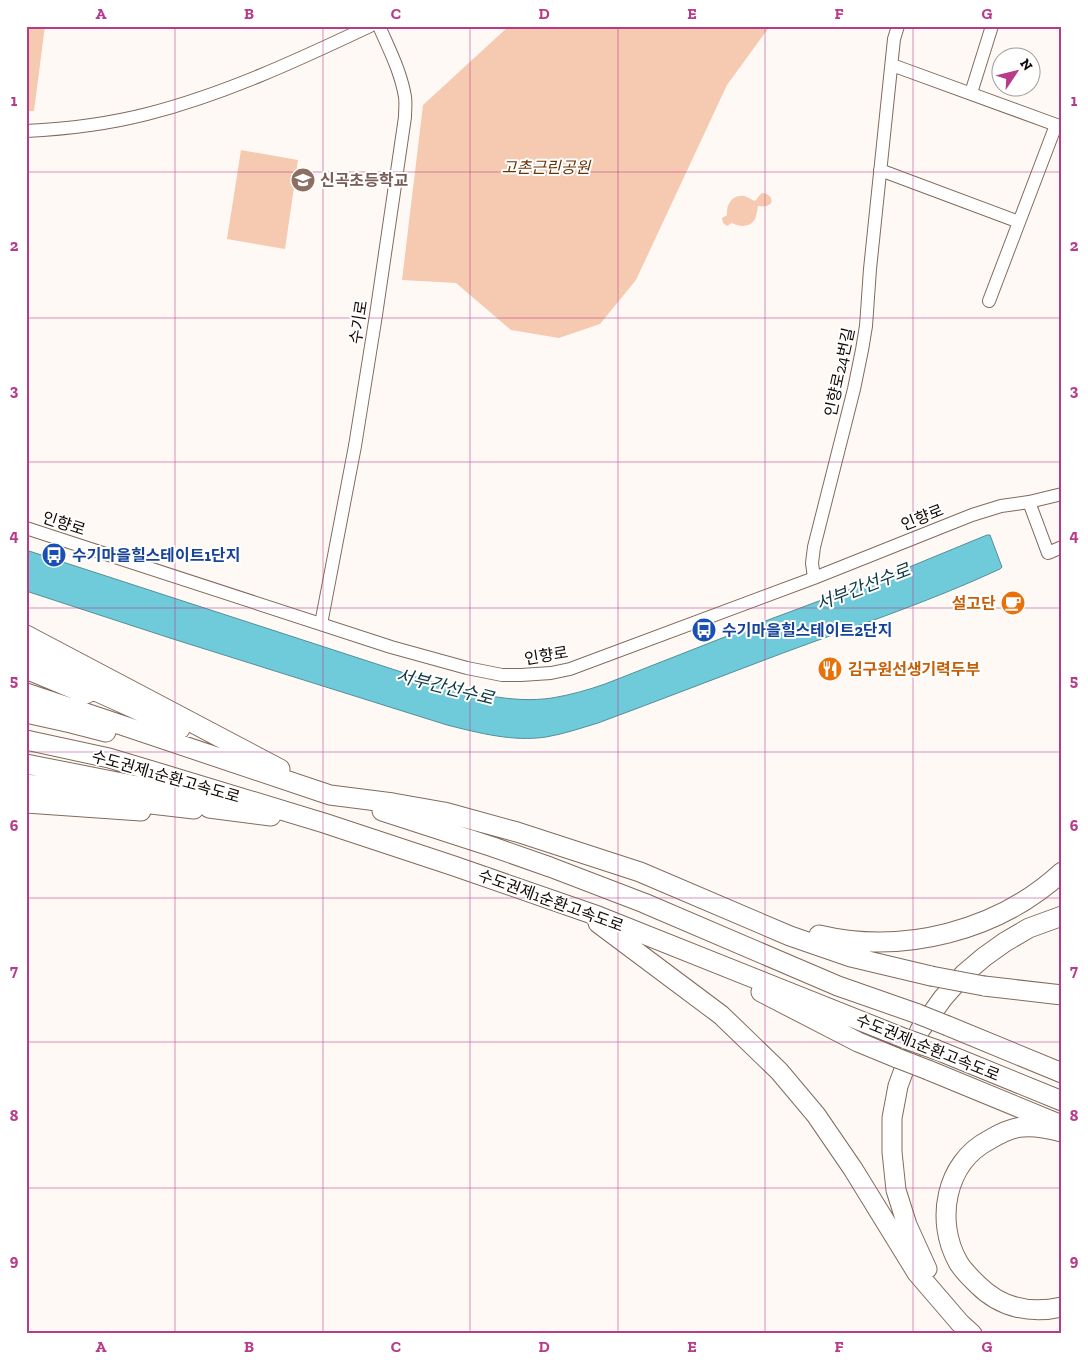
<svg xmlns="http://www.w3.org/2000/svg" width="1088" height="1360" font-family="'Zilla Slab','Noto Sans KR',serif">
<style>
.green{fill:#f5cab0}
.water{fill:#6fcad9;stroke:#539099}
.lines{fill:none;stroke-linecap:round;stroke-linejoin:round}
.minor-casing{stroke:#826b5d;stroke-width:14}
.highway-casing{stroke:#826b5d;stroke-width:21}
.minor{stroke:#fff;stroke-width:12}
.highway{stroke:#fff;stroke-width:19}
.highway-bridge-casing{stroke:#826b5d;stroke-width:21;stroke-linecap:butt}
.highway-bridge{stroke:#fff;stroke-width:19}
.grid{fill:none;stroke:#b83b8a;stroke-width:1;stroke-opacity:0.55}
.labels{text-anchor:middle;stroke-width:4;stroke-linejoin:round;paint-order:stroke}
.park-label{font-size:16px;font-style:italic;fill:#6a3303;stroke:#fff}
.education-label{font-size:16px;font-weight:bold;fill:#785e54;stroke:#fff;text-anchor:start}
.street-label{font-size:16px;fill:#120905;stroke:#fff}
.transit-label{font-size:16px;font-weight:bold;fill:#164399;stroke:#fff;text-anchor:start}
.food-label{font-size:16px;font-weight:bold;fill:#c56008;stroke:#fff;text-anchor:end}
.water-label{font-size:18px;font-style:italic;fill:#0c383f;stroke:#fff}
.neatline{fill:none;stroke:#b83b8a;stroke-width:2}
.grid-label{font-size:16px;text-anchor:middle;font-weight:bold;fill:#b83b8a}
</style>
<rect width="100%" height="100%" fill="#fff9f6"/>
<path class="green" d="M26 26H45L34 111H26Z
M509 26H770L727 85 636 280 600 324 559 338 511 330 456 283 402 280 423 105Z
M241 150 298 160 285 249 227 239Z
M762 193C775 194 776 209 758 206 757 210 757 215 755 219 750 228 740 227 732 223L727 226 723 223 722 218 727 215C726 205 732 194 744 196 748 197 752 200 755 201L759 196Z"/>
<path class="water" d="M987 535H990L1002 567 1000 569C929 602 856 626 783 653 722 676 660 700 598 723 581 728 564 734 546 737 513 742 479 733 447 725L173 639 26 591V550L429 681C469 692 511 704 552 698 570 695 588 690 605 684L768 620 902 570Z"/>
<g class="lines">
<defs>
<path id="minor" d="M892 65 1062 127
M971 93 992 26
M26 131C67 129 108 124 147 114 225 94 298 60 370 26
M880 170 1019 222
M989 301 1056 125
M1029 502 1048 553 1062 547
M26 528 391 647 467 668 502 675H521L551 673 570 669 814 578 972 515 1001 506 1029 502 1062 494
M814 578 812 563 814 547 854 389 862 350 866 326 870 269 894 39 898 26
M321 624 355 446 376 315 405 117C405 110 406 103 405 97 401 72 389 49 379 26"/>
<path id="highway" d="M26 635 280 769
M26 652 96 685
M26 669 86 694
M82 685 180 729
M26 693 330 795 393 803 444 812 517 832 640 872 790 936 851 957 931 976
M26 713 71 723 106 732
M26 740 109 758 169 776 324 823 454 866 598 916 906 1039
M26 764 223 803
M26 784 147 800
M134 802 194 809
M26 803 141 811
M209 808 271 816
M382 811 493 847 550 867 644 903 838 986 918 1014
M598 923 721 1015 779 1071 816 1115 853 1169 917 1273 960 1323 972 1334
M819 935C903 955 998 931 1062 872
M984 986 1062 995
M761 992 858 1042 897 1058
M948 1026 1062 1073
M937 1050 1062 1101
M928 1070 1059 1124
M1062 1132C1050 1129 1037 1126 1024 1127 1012 1127 999 1134 989 1140 945 1163 935 1221 958 1262 963 1271 971 1278 978 1285 1001 1308 1031 1314 1062 1307
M927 1269 907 1225 896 1190 892 1152V1118L898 1086 909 1056 920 1030 943 998 964 974 984 957 1005 942 1029 928 1062 916"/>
</defs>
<use href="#minor" class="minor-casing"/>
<use href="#highway" class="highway-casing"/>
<use href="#minor" class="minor"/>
<use href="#highway" class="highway"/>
<defs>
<path id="highway-bridge" d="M931 976 984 986
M918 1014 948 1026
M906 1039 937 1050
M897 1058 928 1070"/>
</defs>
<use href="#highway-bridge" class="highway-bridge-casing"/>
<use href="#highway-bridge" class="highway-bridge"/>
</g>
<path class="grid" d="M175 26V1334M323 26V1334M470 26V1334M618 26V1334M765 26V1334M913 26V1334M26 172H1062M26 318H1062M26 462H1062M26 608H1062M26 752H1062M26 898H1062M26 1042H1062M26 1188H1062"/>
<defs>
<symbol id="school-disc" viewBox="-11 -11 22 22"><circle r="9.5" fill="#8d6e63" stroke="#fff"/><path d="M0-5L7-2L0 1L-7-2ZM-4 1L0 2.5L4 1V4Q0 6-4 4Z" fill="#fff"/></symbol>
<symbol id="bus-disc" viewBox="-11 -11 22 22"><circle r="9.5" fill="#1a4fb4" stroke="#fff"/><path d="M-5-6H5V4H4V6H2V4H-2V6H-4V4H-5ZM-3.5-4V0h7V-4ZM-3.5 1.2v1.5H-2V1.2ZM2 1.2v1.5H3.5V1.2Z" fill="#fff"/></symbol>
<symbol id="cafe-disc" viewBox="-11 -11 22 22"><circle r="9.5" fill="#e8710a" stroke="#fff"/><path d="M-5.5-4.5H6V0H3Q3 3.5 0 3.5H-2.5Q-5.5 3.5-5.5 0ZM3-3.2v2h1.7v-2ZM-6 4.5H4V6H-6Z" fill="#fff"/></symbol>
<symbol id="restaurant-disc" viewBox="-11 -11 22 22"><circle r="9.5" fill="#e8710a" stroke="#fff"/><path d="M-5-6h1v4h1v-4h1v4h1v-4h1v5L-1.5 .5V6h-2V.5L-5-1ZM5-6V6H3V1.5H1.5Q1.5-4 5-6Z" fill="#fff"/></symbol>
</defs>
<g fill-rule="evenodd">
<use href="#school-disc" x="289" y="166" width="28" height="28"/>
<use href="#bus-disc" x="40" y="541" width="28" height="28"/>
<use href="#cafe-disc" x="999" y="589" width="28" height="28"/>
<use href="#bus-disc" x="690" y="616" width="28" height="28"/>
<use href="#restaurant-disc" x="816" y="655" width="28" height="28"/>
</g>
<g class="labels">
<g class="park-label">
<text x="546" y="173">고촌근린공원</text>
</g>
<g class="education-label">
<text x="320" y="186">신곡초등학교</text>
</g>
<g class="street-label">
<text transform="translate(358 322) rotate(-81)" y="6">수기로</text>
<text transform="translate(839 372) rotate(-78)" y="6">인향로24번길</text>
<text transform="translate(922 517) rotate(-22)" y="6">인향로</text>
<text transform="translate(64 523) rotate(18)" y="6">인향로</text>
<text transform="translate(546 655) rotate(-9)" y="6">인향로</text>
<text transform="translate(166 776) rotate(16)" y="6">수도권제1순환고속도로</text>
<text transform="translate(551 900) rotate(20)" y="6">수도권제1순환고속도로</text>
<text transform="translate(928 1047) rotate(22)" y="6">수도권제1순환고속도로</text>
</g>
<g class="transit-label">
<text x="72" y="561">수기마을힐스테이트1단지</text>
<text x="722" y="636">수기마을힐스테이트2단지</text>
</g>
<g class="food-label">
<text x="996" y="609">설고단</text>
<text x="848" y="675" text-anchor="start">김구원선생기력두부</text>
</g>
<g class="water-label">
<text transform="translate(863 587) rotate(-21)" y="6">서부간선수로</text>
<text transform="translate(445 687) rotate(14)" y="6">서부간선수로</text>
</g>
</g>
<rect width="1088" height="1360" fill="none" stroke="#ffffff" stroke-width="55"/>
<g transform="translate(1016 72) rotate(55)"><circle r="24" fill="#ffffff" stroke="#a09d9b"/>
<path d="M0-4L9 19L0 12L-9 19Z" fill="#b83b8a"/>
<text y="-8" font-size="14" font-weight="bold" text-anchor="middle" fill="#120905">N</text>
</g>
<rect x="28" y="28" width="1032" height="1304" class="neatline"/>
<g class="grid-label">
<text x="101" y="19">A</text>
<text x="249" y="19">B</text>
<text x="396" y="19">C</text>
<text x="544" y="19">D</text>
<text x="692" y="19">E</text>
<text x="839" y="19">F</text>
<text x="987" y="19">G</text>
<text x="14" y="106">1</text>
<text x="1074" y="106">1</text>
<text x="14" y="251">2</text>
<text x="1074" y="251">2</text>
<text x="14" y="396">3</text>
<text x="1074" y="396">3</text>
<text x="14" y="541">4</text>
<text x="1074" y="541">4</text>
<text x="14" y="686">5</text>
<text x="1074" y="686">5</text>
<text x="14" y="831">6</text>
<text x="1074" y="831">6</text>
<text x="14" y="976">7</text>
<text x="1074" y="976">7</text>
<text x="14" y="1121">8</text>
<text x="1074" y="1121">8</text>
<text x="14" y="1266">9</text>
<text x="1074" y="1266">9</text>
<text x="101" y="1352">A</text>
<text x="249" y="1352">B</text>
<text x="396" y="1352">C</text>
<text x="544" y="1352">D</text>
<text x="692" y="1352">E</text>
<text x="839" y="1352">F</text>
<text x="987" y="1352">G</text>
</g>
</svg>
